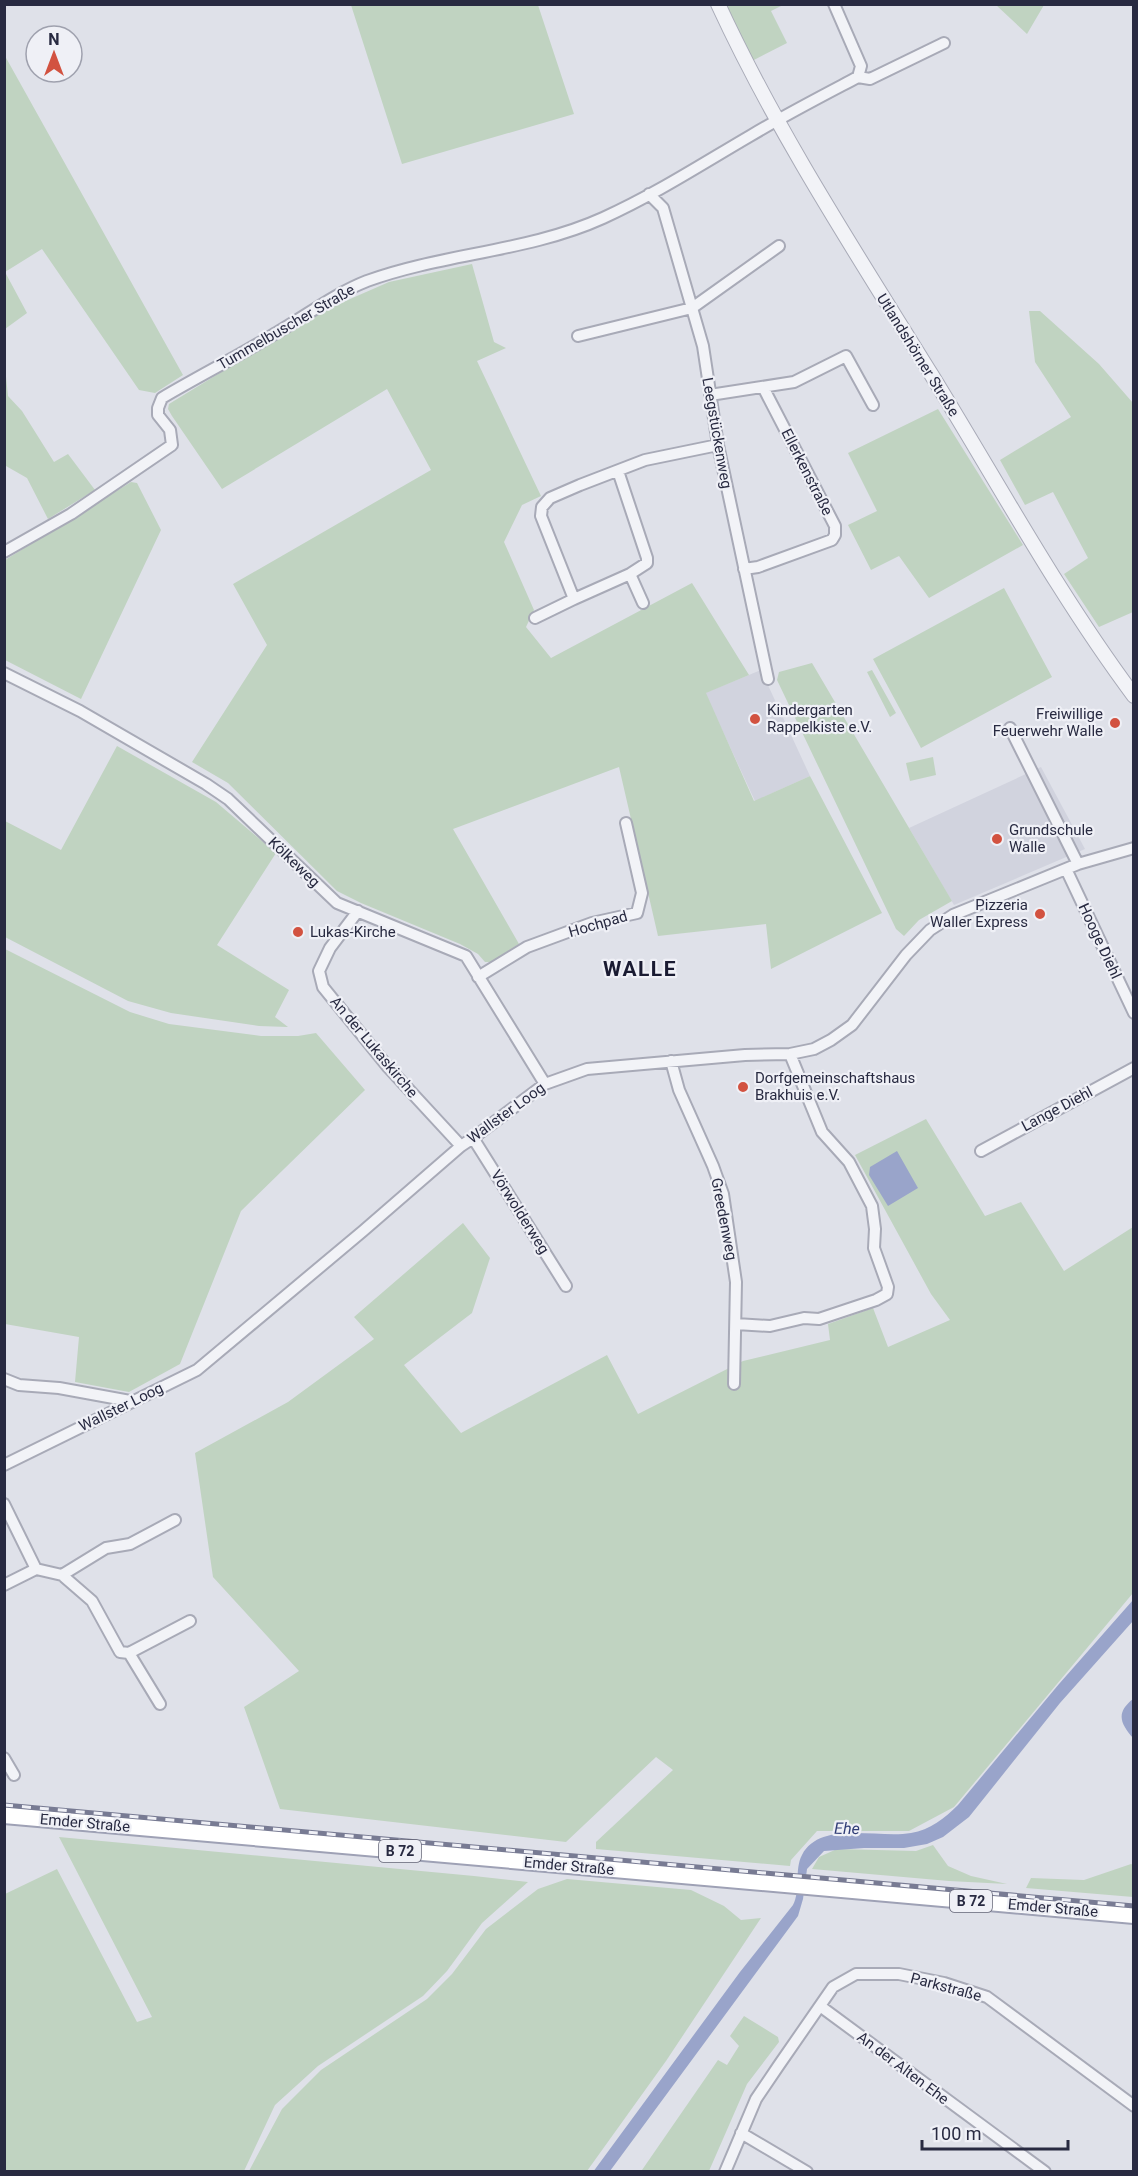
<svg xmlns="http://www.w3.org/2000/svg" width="1138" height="2176" font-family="Roboto,sans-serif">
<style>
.built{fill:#d1d3de}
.green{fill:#c0d3c1}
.water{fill:#99a4ca}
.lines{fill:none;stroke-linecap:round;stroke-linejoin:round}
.minor-casing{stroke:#a8aab7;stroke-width:14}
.tertiary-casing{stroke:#a8aab7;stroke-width:16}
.primary-casing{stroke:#9ea1b5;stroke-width:20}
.minor{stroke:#f2f3f7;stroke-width:10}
.tertiary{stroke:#f2f3f7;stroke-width:14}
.primary{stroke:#fff;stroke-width:16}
.rail-casing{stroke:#787b93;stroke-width:5}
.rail{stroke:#eff0f6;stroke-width:3;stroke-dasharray:9;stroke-linecap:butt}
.poi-dot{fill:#d25240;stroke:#eff0f6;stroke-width:2}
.labels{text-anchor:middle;stroke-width:4.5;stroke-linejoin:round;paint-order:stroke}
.shield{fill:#eff0f6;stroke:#646577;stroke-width:1.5}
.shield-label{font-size:14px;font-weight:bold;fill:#282a41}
.street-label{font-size:15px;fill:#282a41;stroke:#eff0f6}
.poi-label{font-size:15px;fill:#282a41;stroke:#eff0f6;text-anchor:start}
.water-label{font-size:16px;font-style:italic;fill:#303d76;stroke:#eff0f6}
.district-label{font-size:21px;font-weight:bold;letter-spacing:1.5px;fill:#1a1b32;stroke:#eff0f6}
</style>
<rect width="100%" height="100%" fill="#dfe1e9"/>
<path class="built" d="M761 670 810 776 755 801 705 693Z
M1041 767 1085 849 954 905 909 828Z"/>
<path class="green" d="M351 5H538L574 114 402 164Z
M725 5H783L771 11 787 43 752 61Z
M996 5H1044L1027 34Z
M5 56 183 375 155 393 139 390 42 249 5 272 27 313 5 329Z
M472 264 494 342 506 348 477 361 541 496 522 505 504 542 534 610 526 627 551 658 692 583 749 675 706 693 754 801 810 776 882 913 771 969 766 924 658 936 619 767 453 829 519 944 491 962H485L478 954 460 944 361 903 337 891 228 783 192 762 267 645 233 584 431 470 387 389 222 489 172 416 168 409 169 404 318 313 389 282Z
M1029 311H1040L1099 364 1133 403V612L1099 627 1064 574 1088 558 1053 492 1025 505 1000 460 1071 417 1035 362Z
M5 367 8 396 22 411 54 462 68 454 95 490 48 519 27 478 6 466 5 467Z
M938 409 1023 545 929 598 899 556 871 570 848 525 877 511 848 453Z
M131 482 137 483 161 530 81 699 5 660V560Z
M1004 588 1052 677 921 748 873 659Z
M812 663 952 901 919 920 904 936 896 929 777 680 779 672Z
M872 670 896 713 890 717 867 672Z
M117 746 216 802 276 853 217 945 289 990 275 1017 288 1027 259 1026 171 1013 128 1001 5 937V821L61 850Z
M933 757 936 775 910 781 906 763Z
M5 949 130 1012 169 1024 261 1036H298L316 1033 365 1090 241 1211 180 1364 129 1392 75 1382 79 1337 5 1324Z
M926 1119 985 1216 1021 1202 1064 1271 1133 1227V1593L954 1807 909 1831H817L791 1860 790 1866 596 1849V1842L673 1770 656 1757 566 1842 280 1809 244 1707 299 1671 213 1577 195 1453 288 1402 374 1339 354 1317 463 1223 490 1258 472 1313 404 1365 461 1433 607 1355 638 1414 743 1361 830 1340 828 1324 873 1308 888 1347 950 1320 931 1294 855 1155Z
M59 1837 474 1876 528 1882 482 1923 447 1971 423 1996 318 2066 275 2105 244 2171H5V1894L57 1869 137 2022 152 2017Z
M933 1845 948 1866 971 1876 1007 1884 949 1881 812 1869 819 1857 837 1849 916 1851Z
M1131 1864 1133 1865V1897L1026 1888 1031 1878 1084 1880Z
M567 1879 691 1890 724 1906 741 1920 761 1918 666 2061 587 2171H249L282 2109 321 2070 427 1999 452 1974 486 1929 538 1889Z
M744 2016 778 2037 779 2042 747 2084 709 2171 645 2172 642 2170 718 2060 727 2065 739 2046 730 2036Z"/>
<path class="water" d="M897 1151 918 1188 888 1206 869 1175 870 1167Z
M1133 1600V1621L1060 1703 969 1817 943 1837 927 1844 904 1848H864L824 1851 807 1869 803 1899 798 1916 610 2171 593 2172 740 1972 793 1905C801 1890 794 1870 802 1855 820 1820 879 1839 911 1833 930 1830 945 1818 958 1805L1059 1684Z
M1133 1699V1738C1121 1724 1115 1713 1133 1699Z"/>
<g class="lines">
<defs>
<path id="minor" d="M858 77 870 79 944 43
M649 194 663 208 703 346 718 445 768 679
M578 336 692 308 779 246
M710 395 794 382 846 356 873 405
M618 471 647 558V563L630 574 574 599 541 516 542 507 550 498 580 485 645 460 718 445
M4 552 71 514 172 445 170 430 158 415V408L162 398C199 376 239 356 276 333 306 316 334 294 367 281 444 253 528 252 603 218 654 195 702 164 750 136 785 115 822 96 858 77L861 66 834 4
M744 569 758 567 832 540 835 535V526L763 387
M630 574 643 603
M535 618 574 599
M4 673 80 711 206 784 228 799 337 903 466 956 545 1084
M1010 728 1078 864
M1066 869 1134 1013
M358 911 330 948 319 971 323 987 388 1067 461 1146
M478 977 527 947 592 923 637 913 642 893 626 823
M671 1061 679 1090 713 1166 723 1194 736 1282 734 1384
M473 1138 566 1286
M981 1151 1134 1068
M736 1324 770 1326 804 1318 819 1319 876 1300 887 1294 888 1287 874 1248 875 1229 872 1206 849 1162 822 1132 790 1054
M4 1379 19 1385 59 1388 130 1401
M4 1465 197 1370 363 1231 461 1146 473 1138 545 1084 587 1069 745 1055 790 1054 814 1049 831 1040 852 1025 906 955 930 930 953 915 1078 864 1134 848
M4 1504 36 1569 62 1575 92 1601 120 1652 129 1653 160 1704
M62 1575 106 1548 130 1544 175 1520
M4 1585 36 1569
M129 1653 190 1621
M4 1758 14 1775
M820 2006 1045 2172
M741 2133 807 2172
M725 2172 756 2099 779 2065 833 1987 856 1974H899L944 1983 987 1997 1134 2106"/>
<path id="tertiary" d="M718 4C778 134 856 253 931 374 997 481 1058 594 1134 696"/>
<path id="primary" d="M4 1815 1134 1915"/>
</defs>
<use href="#minor" class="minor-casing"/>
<use href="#tertiary" class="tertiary-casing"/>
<use href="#primary" class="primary-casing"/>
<use href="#minor" class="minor"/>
<use href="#tertiary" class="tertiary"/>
<use href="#primary" class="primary"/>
<defs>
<path id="rail" d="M4 1805 1134 1906"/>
</defs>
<use href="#rail" class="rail-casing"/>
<use href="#rail" class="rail"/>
</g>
<g class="poi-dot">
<circle cx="755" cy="719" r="6"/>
<circle cx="1115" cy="723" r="6"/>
<circle cx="997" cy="839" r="6"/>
<circle cx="1040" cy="914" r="6"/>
<circle cx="298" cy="932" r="6"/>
<circle cx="743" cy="1087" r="6"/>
</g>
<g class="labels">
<g class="shield">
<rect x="379" y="1840" width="42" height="22" rx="4.5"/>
<rect x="950" y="1890" width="42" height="22" rx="4.5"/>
</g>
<g class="shield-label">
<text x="400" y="1856">B 72</text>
<text x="971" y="1906">B 72</text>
</g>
<g class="street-label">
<text transform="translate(286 327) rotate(-30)" y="5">Tummelbuscher Straße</text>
<text transform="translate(918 355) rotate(58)" y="5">Utlandshörner Straße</text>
<text transform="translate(717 433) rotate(80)" y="5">Leegstückenweg</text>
<text transform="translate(807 472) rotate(63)" y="5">Ellerkenstraße</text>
<text transform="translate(294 862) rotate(44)" y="5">Kölkeweg</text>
<text transform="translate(598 924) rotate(-16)" y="5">Hochpad</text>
<text transform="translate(1100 941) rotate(65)" y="5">Hooge Diehl</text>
<text transform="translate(374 1047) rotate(50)" y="5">An der Lukaskirche</text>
<text transform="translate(1057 1109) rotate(-28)" y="5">Lange Diehl</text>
<text transform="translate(506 1113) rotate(-36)" y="5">Wallster Loog</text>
<text transform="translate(520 1212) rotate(58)" y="5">Vörwolderweg</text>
<text transform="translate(724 1219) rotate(79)" y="5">Greedenweg</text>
<text transform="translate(121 1407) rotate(-26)" y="5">Wallster Loog</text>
<text transform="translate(85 1823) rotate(5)" y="5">Emder Straße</text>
<text transform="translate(569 1866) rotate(5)" y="5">Emder Straße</text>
<text transform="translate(1053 1908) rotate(5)" y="5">Emder Straße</text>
<text transform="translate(946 1987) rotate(15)" y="5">Parkstraße</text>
<text transform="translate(903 2068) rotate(37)" y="5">An der Alten Ehe</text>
</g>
<g class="poi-label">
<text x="767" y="715">Kindergarten<tspan x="767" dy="17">Rappelkiste e.V.</tspan></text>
<text x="1103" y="719" text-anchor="end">Freiwillige<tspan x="1103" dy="17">Feuerwehr Walle</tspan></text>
<text x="1009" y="835">Grundschule<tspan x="1009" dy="17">Walle</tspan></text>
<text x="1028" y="910" text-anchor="end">Pizzeria<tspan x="1028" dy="17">Waller Express</tspan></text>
<text x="310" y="937">Lukas-Kirche</text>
<text x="755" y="1083">Dorfgemeinschaftshaus<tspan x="755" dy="17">Brakhuis e.V.</tspan></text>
</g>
<g class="water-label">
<text transform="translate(847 1828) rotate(1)" y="6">Ehe</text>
</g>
<g class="district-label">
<text x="640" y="976">WALLE</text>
</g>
</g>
<rect width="1138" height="2176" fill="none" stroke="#282a41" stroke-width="12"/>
<g transform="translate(54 54)"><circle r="28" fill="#eff0f6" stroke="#9fa1ae" stroke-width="1.5"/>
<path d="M0-4.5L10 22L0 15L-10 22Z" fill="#d25240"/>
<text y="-9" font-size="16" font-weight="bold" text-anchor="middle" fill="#282a41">N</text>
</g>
<path d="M922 2140v9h146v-9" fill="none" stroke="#282a41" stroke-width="3"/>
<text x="931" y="2140" font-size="18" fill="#282a41" stroke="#eff0f6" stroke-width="4.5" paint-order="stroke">100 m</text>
</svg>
